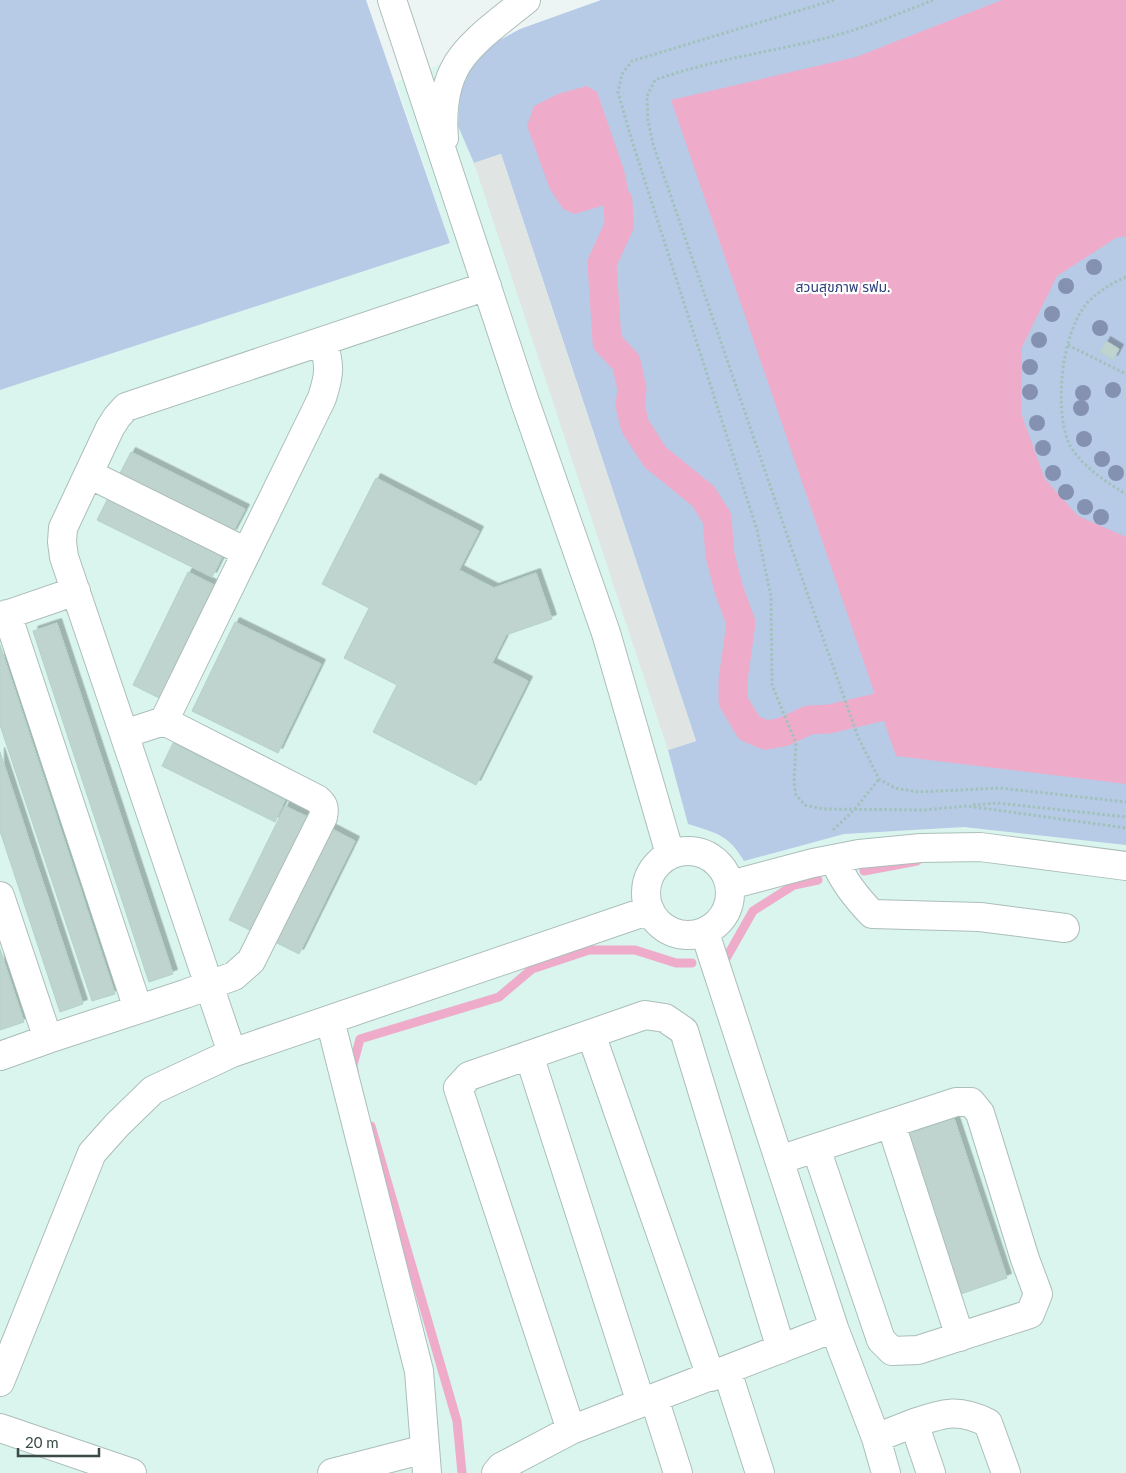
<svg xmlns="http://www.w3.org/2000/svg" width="1126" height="1473" font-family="Lato,'Noto Sans Thai',sans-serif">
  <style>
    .commercial { fill: #d9f5ee }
    .green { fill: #b7cbe7 }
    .parking { fill: #e0e5e3 }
    .water { fill: #eeacca }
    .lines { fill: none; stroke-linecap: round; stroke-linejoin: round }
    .stream { stroke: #eeacca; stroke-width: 9 }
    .canal { stroke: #eeacca; stroke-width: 29 }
    .building { fill: #bfd4cf; stroke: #b5d1ca; filter: url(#shadow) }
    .minor-casing { stroke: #acbeba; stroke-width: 30 }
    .path { stroke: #a1c2bb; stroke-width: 3; stroke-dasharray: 2.5 2.5; stroke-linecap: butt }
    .minor { stroke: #fff; stroke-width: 28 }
    .tree { fill: #8491b1 }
    .labels { text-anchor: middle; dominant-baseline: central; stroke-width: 4.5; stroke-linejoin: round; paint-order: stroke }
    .park-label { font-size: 14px; fill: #2e407b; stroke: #fff }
  </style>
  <defs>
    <filter id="shadow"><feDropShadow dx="4.5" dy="-4.5" stdDeviation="0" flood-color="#0004"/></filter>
  </defs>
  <rect width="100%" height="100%" fill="#ecf5f4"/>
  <!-- commercial -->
  <path class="commercial" d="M604,0H1126V1473H0V390L450,243L396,82Z"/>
  <!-- green -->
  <path class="green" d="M0,0H366L450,243L0,390Z
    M601,0H1126V845L964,827L844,834L744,861C728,834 716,833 688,824L668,750L696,741L501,154L474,163L458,126L461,80L483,49L520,29Z"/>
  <!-- parking -->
  <path class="parking" d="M501,154L696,741L668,750L474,163Z"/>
  <!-- water -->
  <path class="water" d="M1002,0H1126V236L1116,238L1057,276L1022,347L1021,413L1045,479L1078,516L1126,537V784L896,756L671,100L856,57Z
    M587,86L597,92L624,170L628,189L618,201L575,214L563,209L550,189L527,126L534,106L558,94Z"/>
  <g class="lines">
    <!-- stream -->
    <path class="stream" d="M864,871L917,861
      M724,962L753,911L794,885L818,880
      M354,1071L353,1065L360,1039L499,997L532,969L589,950H635L676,963H692
      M371,1126L457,1421L462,1473"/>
    <!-- canal -->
    <path class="canal" d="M618,201L619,226L602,263L607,342L626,362L632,389L630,405L635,426L655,457L703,496L717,518L720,555L729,590L741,623L733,680V701L749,728L766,735L783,732L809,720L829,719L880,707"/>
  </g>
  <!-- building -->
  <path class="building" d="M1106,341L1119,349L1113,360L1100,352Z
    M131,452L245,509L232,534L118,477Z
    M376,478L479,531L459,570L494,588L536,573L552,619L506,635L492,663L528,681L476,785L373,732L397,685L344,658L369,608L322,584Z
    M109,496L224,553L212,577L97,520Z
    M188,572L214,585L159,698L133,685Z
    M235,622L321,664L278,753L192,711Z
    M57,623L173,974L149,982L33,631Z
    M0,645L115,994L92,1001L0,725Z
    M173,743L285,800L275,822L162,766Z
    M0,752L83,1004L60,1012L0,831Z
    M285,806L312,819L256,933L229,920Z
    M330,828L355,841L299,954L275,942Z
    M0,949L24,1022L0,1030Z
    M954,1118L1007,1278L961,1294L908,1134Z"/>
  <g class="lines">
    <defs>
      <path id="minor" d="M392,0L524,399L606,633L670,854
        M444,138C442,116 444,89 454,70C466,44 504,18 526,0
        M89,474L246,552
        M7,614L138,1009
        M0,617L76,591
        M124,734L164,721L322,398C330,373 330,366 323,341
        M646 893a42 42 0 1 1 84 0a42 42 0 1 1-84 0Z
        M834,859C843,881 856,897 872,914L980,917L1065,928
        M730,885L813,863L859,854L921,848L980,847L1126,866
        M0,896L48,1039L185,994L234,976L251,961L323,817C325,808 324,805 317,799L164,721
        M705,933L834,1328L876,1438L886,1473
        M330,1020L419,1371L427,1473
        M591,1034L711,1377
        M232,1053L64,557L62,542L63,528L110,428L117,417L126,407L487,286
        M529,1055L641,1403
        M0,1056L48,1039
        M891,1124L960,1337
        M779,1160L956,1102H971L980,1113L1025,1259L1038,1294L1030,1314L918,1350L892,1351L881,1340L816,1148
        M727,1371L760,1473
        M0,1382L92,1153L117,1125L153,1090L232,1053L650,910
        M654,1398L678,1473
        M914,1423C945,1413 958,1408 988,1423L1006,1473
        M0,1428L132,1473
        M571,1430L458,1088L469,1076L645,1015L665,1018L684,1031L781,1349
        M876,1438L914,1423L931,1473
        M332,1473L425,1449
        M496,1473L501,1467L571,1430L834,1328"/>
    </defs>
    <!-- minor casing -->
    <use href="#minor" class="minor-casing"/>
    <!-- path -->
    <path class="path" d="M834,0L632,61L622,74L618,92L632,141L757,530L771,597L772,685L796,743L794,782L796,795L805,805L823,809L923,810L967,806L1126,828
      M933,0C896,15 857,31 818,40C763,53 708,61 655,80L647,96L648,120L653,144L797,564L858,737L879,779L895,788L918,792L1000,788L1126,802
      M1126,277C1112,283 1099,291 1088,302C1062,331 1054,405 1068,441C1076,462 1107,483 1126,494
      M1068,345L1126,374
      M973,805L997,803L1126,817
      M833,830L855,809L879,779"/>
    <!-- minor -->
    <use href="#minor" class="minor"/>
  </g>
  <!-- trees -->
  <g class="tree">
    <circle cx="1094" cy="267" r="8"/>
    <circle cx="1066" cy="286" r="8"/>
    <circle cx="1052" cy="314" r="8"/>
    <circle cx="1100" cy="328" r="8"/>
    <circle cx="1039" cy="340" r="8"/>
    <circle cx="1030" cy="367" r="8"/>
    <circle cx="1113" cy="390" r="8"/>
    <circle cx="1030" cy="392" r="8"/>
    <circle cx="1083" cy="393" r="8"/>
    <circle cx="1081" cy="408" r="8"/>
    <circle cx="1037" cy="423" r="8"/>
    <circle cx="1084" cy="439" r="8"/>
    <circle cx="1043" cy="448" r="8"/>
    <circle cx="1102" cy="459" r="8"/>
    <circle cx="1053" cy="473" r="8"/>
    <circle cx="1116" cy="473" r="8"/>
    <circle cx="1066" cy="492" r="8"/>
    <circle cx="1085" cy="507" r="8"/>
    <circle cx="1101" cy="517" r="8"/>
  </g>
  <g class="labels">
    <!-- park labels -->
    <g class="park-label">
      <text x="843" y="286">สวนสุขภาพ รฟม.</text>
    </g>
  </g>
  <!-- scale -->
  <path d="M18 1448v8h81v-8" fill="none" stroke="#3a4a46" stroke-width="2.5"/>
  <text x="25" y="1448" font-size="15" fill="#3a4a46" stroke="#ffffff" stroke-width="4" paint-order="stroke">20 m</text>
</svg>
